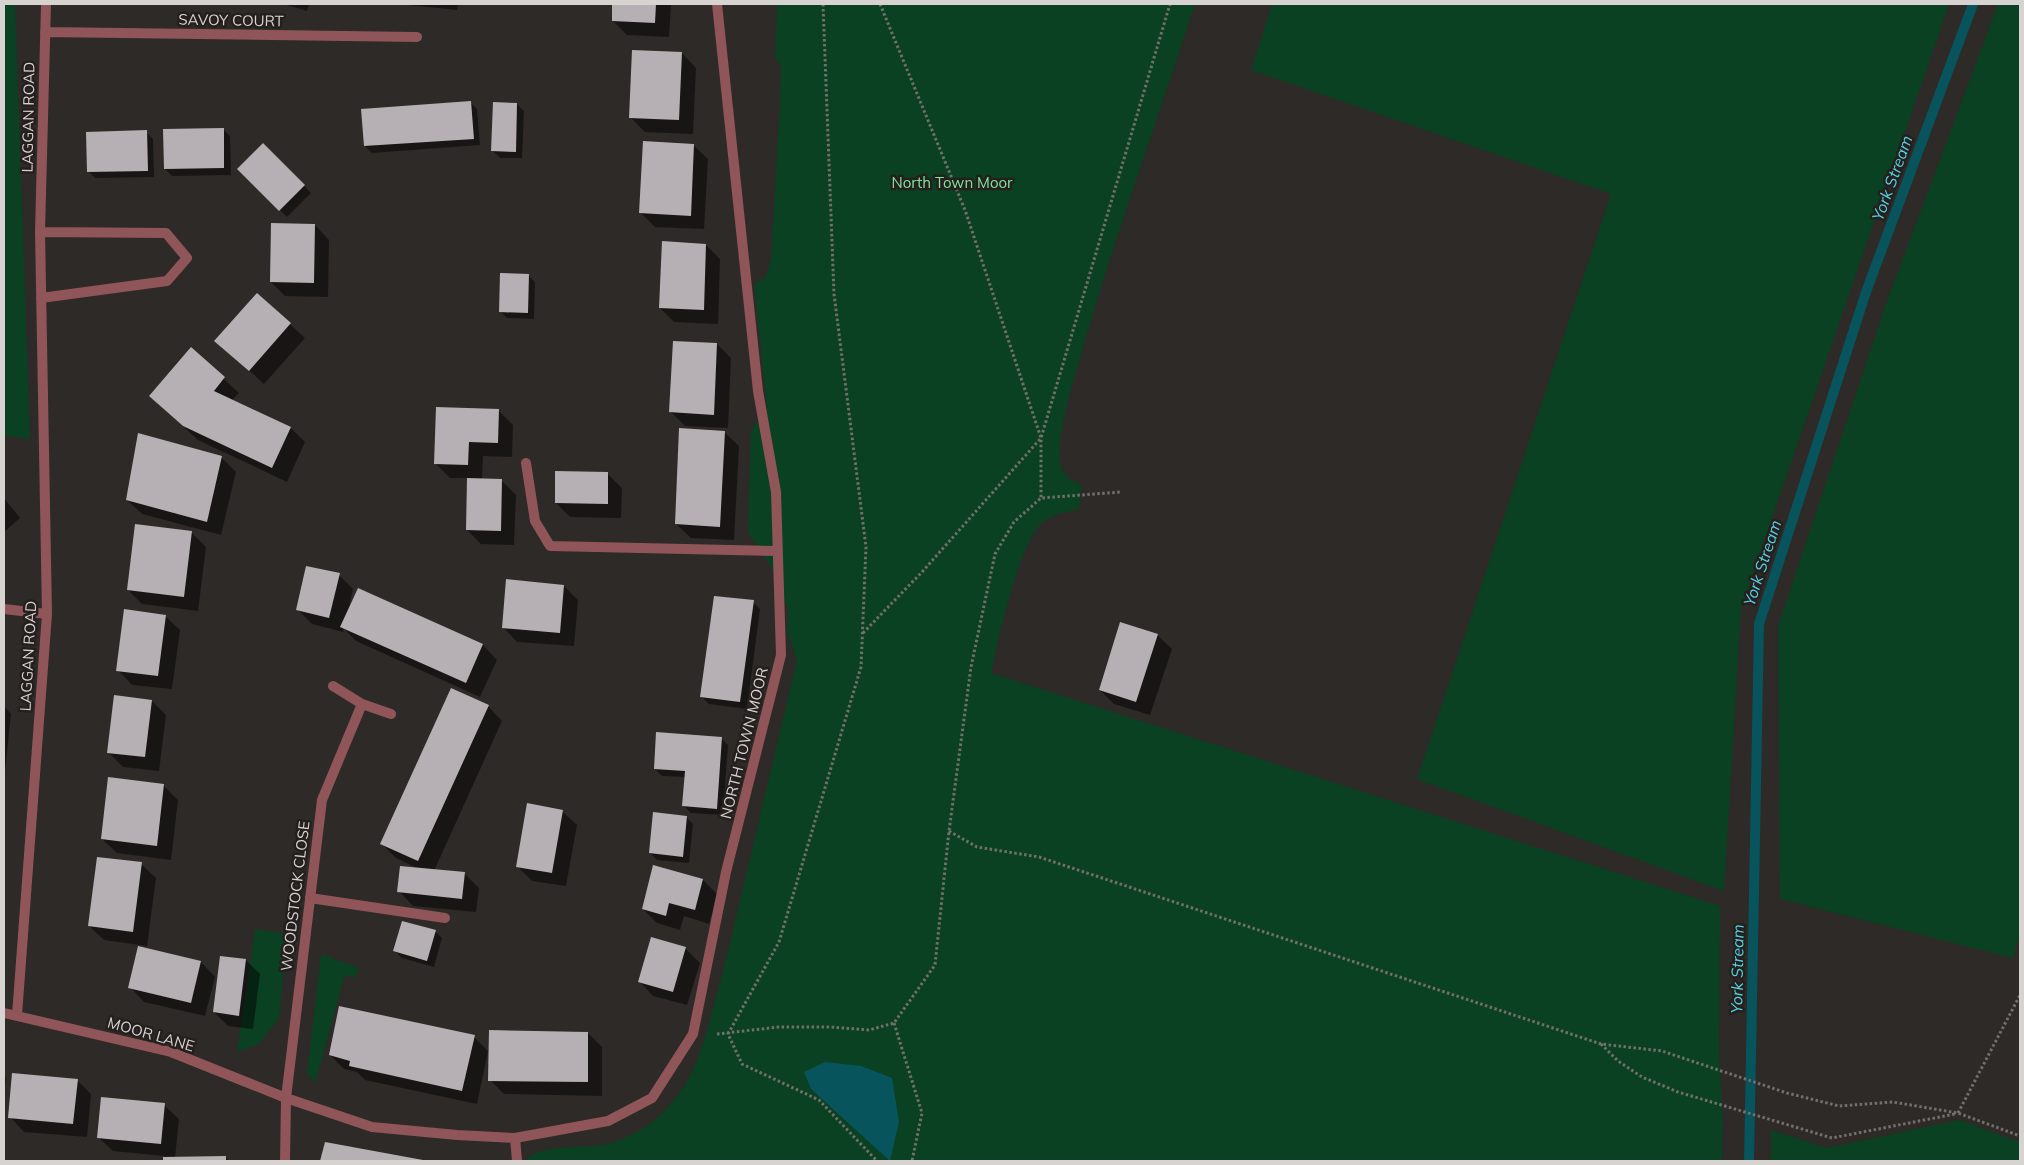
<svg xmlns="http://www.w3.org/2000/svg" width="2024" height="1165" font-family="Mulish,sans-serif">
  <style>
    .green { fill: #0a4122 }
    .water { fill: #07545c }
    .shadow { fill: #0007 }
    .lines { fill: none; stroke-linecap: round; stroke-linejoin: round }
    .stream { stroke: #07545c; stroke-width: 10 }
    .building { fill: #b6b0b4 }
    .path { stroke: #736f6c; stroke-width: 3; stroke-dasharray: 2.5 2.5; stroke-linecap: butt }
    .lane { stroke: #8f5558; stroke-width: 10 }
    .street { stroke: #8f5558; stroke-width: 10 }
    .labels { text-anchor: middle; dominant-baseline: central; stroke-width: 5; stroke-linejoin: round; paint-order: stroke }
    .street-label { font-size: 15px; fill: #d7d3d1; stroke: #25201d }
    .park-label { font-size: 15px; fill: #7de79f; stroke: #25201d }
    .water-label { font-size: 16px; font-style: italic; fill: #52d3e4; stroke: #25201d }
  </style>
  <rect width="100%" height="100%" fill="#2e2a27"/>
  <!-- green -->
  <path class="green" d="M4,4H15L30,439L4,435Z
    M777,4H1195C1157,122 1114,238 1080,358C1073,380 1056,440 1060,462C1062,474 1071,482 1082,485L1079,509C1067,512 1053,514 1043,522C1019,542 998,640 991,673L1720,906L1719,1056L1723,1123L1722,1161H526C535,1143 588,1149 608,1144C632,1137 652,1125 668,1107C699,1074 706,1032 718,990C727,956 735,922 743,888C761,812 779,736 797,660L787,632L788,610L772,568L748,532L751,430L767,409L754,285L765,277L771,260L780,101L781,67L775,57Z
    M1272,4H1949L1741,608L1724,891L1417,779L1611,194L1251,70Z
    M1998,4H2020V933L2013,958L1780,899L1778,626L1887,301Z
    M255,929L287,934L279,1018L259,1044L237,1052Z
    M321,954L359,968L355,978L345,975L315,1083L307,1073Z
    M1959,1120L2020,1142V1161H1771V1130L1827,1148Z"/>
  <!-- water -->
  <path class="water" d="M825,1062L861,1066L892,1078L899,1122L890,1161L811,1089L804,1072Z"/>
  <!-- shadow -->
  <path class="shadow" d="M134,4H183V5H135Z
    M283,4H309L307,11Z
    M398,4H458L457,10Z
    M614,4H671L669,37L627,35L613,21Z
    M682,53L696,68L693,134L645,132L630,117Z
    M470,102L477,109L480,145L372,153L365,146Z
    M517,104L524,111L522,158H500L493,151Z
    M223,129L230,136L231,175L172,176L165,169Z
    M146,132L153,139L154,177L95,178L88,171Z
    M263,144L311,193L287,217L238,169Z
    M693,145L708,159L704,229L655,227L641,213Z
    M315,225L329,240L328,297L285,296L271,282Z
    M706,245L720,259L718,324L674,322L660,308Z
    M528,275L535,282L534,319L507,318L500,311Z
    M257,294L305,338L264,384L216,341Z
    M717,344L731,358L728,428L685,426L671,412Z
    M191,349L239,393L232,400L291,428L305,442L287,482L198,440L150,396Z
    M498,410L513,425L512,457L483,456L482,480H501L516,495L514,545L481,544L467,530L468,478H450L435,463Z
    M724,432L739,446L734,540L691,538L676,524Z
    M221,457L236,472L221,535L142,514L127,500Z
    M608,474L622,488L621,518L570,517L556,503Z
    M4,498L20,518L4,532Z
    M191,532L206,547L198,611L142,604L128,590Z
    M339,575L353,589L349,606L358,590L483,645L497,660L480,697L356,641L344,629L343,632L312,624L297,609Z
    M564,586L578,600L574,646L517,642L503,627Z
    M753,602L760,609L747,709L709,704L702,697Z
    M165,616L180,630L172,689L132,685L118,670Z
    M1157,635L1172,649L1150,715L1114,704L1100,690Z
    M152,701L166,715L159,771L123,767L108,752Z
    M4,706L11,714L4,781Z
    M488,706L502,721L434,871L465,874L479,888L476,912L413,906L399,891L419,869L396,858L382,844Z
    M721,738L728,745L723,815L691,813L684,806L686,777L662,776L655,769Z
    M164,786L178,800L171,860L117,853L102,839Z
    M562,811L577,825L566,886L532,881L517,866Z
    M686,817L693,824L689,863L657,860L650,853Z
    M141,864L156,878L147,946L104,940L89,926Z
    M654,867L703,880L717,894L709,924L684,916L680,930L657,923L643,909Z
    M435,931L442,938L434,967L402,958L395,951Z
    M685,948L700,963L687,1005L653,996L639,981Z
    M246,960L260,974L253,1029L228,1026L214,1012Z
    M201,962L215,977L205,1016L144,1002L130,987Z
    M588,1033L602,1047V1096L504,1094L490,1080Z
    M474,1037L488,1051L477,1104L365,1080L357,1072L344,1069L330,1055Z
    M4,1075L6,1078L4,1100Z
    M77,1080L91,1094L87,1137L24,1132L10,1117Z
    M164,1105L179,1119L175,1158L225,1157L229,1161H164V1156L113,1151L98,1137Z
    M326,1143L421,1161H322Z"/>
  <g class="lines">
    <!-- stream -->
    <path class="stream" d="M1749,1161L1759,624L1866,292L1973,4"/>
  </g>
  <!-- building -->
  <path class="building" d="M612,4H656L655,23L612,21Z
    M632,50L682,52L679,120L629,118Z
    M471,101L474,139L364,146L361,109Z
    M493,102L517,103L516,152L491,151Z
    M224,128V168L164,169L163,129Z
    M147,130L148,171L87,172L86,132Z
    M643,141L694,144L691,216L639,213Z
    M263,143L305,185L279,211L237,169Z
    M271,223L315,224L314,283L270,282Z
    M662,241L706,244L704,310L659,308Z
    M500,273L529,274L528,313L499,312Z
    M257,293L291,323L249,371L214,341Z
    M673,341L717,343L714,415L669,412Z
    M191,347L225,377L214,391L291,427L272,468L183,426L149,396Z
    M436,407L499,409L498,443L469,442L468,465L434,464Z
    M679,428L725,431L720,527L675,524Z
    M138,433L222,456L207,522L126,500Z
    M555,471L608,472V504L555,503Z
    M467,478L502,479L501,531L466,530Z
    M135,524L192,531L184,597L127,590Z
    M306,566L340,573L329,618L296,610Z
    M506,579L564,585L560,633L502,628Z
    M358,588L483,644L466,683L340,627Z
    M714,596L754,600L740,702L700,697Z
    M124,609L166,615L158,676L116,671Z
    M1120,622L1158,634L1136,702L1099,690Z
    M451,688L489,705L418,861L380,844Z
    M114,695L152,700L145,757L107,753Z
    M656,732L722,737L717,809L682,806L685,771L654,769Z
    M108,777L164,784L157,846L101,839Z
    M527,803L563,810L552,873L516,867Z
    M653,812L687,816L683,857L649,853Z
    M97,857L142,862L133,932L88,926Z
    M653,865L703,879L695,910L669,903L666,916L642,909Z
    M400,866L465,872L462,899L397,892Z
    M402,921L436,930L427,961L393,951Z
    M651,937L686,947L673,992L638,982Z
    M138,946L201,961L191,1003L128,988Z
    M220,956L246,959L239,1016L213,1012Z
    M339,1006L475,1035L462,1091L349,1066L350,1061L329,1055Z
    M489,1030L588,1032V1082L488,1081Z
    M12,1073L78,1079L73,1124L8,1118Z
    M101,1097L165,1103L161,1144L97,1138Z
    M325,1142L423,1160V1161H320Z
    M226,1156V1161H163V1157Z"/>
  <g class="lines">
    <!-- path -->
    <path class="path" d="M823,4L834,294L866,547L861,667L779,942L728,1034L742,1064L819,1100L877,1161
      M880,4L965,210L1041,438V498
      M863,633L922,572L1041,438L1170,4
      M949,831L977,847L1039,857L1601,1044L1662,1051L1787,1093L1839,1106L1893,1102L1958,1113L2020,1136
      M894,1023L922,1113L912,1161
      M717,1034L779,1027H830L869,1030L894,1023L935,965L949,831L971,667L995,554L1014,522L1041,498L1121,492
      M1601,1044L1618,1061L1642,1077L1678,1092L1832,1138L1955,1114
      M1958,1113L2020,995"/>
    <!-- lane -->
    <path class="lane" d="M310,898L445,918"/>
    <!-- street -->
    <path class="street" d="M45,32L417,37
      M40,232L166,233L187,258L167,281L41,298
      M526,463L535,521L550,546L777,551
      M4,609L47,614
      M333,686L362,704L391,714
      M4,1013L171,1052L286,1098L372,1127L457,1135L515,1138L608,1121L652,1098L693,1034L726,872L781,655L776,492L758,391L717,4
      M17,1015L47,614L40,232L46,4
      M515,1138L517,1161
      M285,1161L286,1098L322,800L362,704"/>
  </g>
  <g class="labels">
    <!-- street labels -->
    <g class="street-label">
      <text transform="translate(231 20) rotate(1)">SAVOY COURT</text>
      <text transform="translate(28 117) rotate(-89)">LAGGAN ROAD</text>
      <text transform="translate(28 656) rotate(-87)">LAGGAN ROAD</text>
      <text transform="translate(744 743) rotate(-76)">NORTH TOWN MOOR</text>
      <text transform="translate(295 896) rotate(-83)">WOODSTOCK CLOSE</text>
      <text transform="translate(151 1034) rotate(16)">MOOR LANE</text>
    </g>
    <!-- park labels -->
    <g class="park-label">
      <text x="952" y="182">North Town Moor</text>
    </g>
    <!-- water labels -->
    <g class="water-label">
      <text transform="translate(1892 178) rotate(-70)">York Stream</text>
      <text transform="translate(1762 563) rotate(-72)">York Stream</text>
      <text transform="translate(1737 969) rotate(-89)">York Stream</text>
    </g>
  </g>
  <!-- border -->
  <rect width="2024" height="1165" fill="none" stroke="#d7d3d1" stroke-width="10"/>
</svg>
